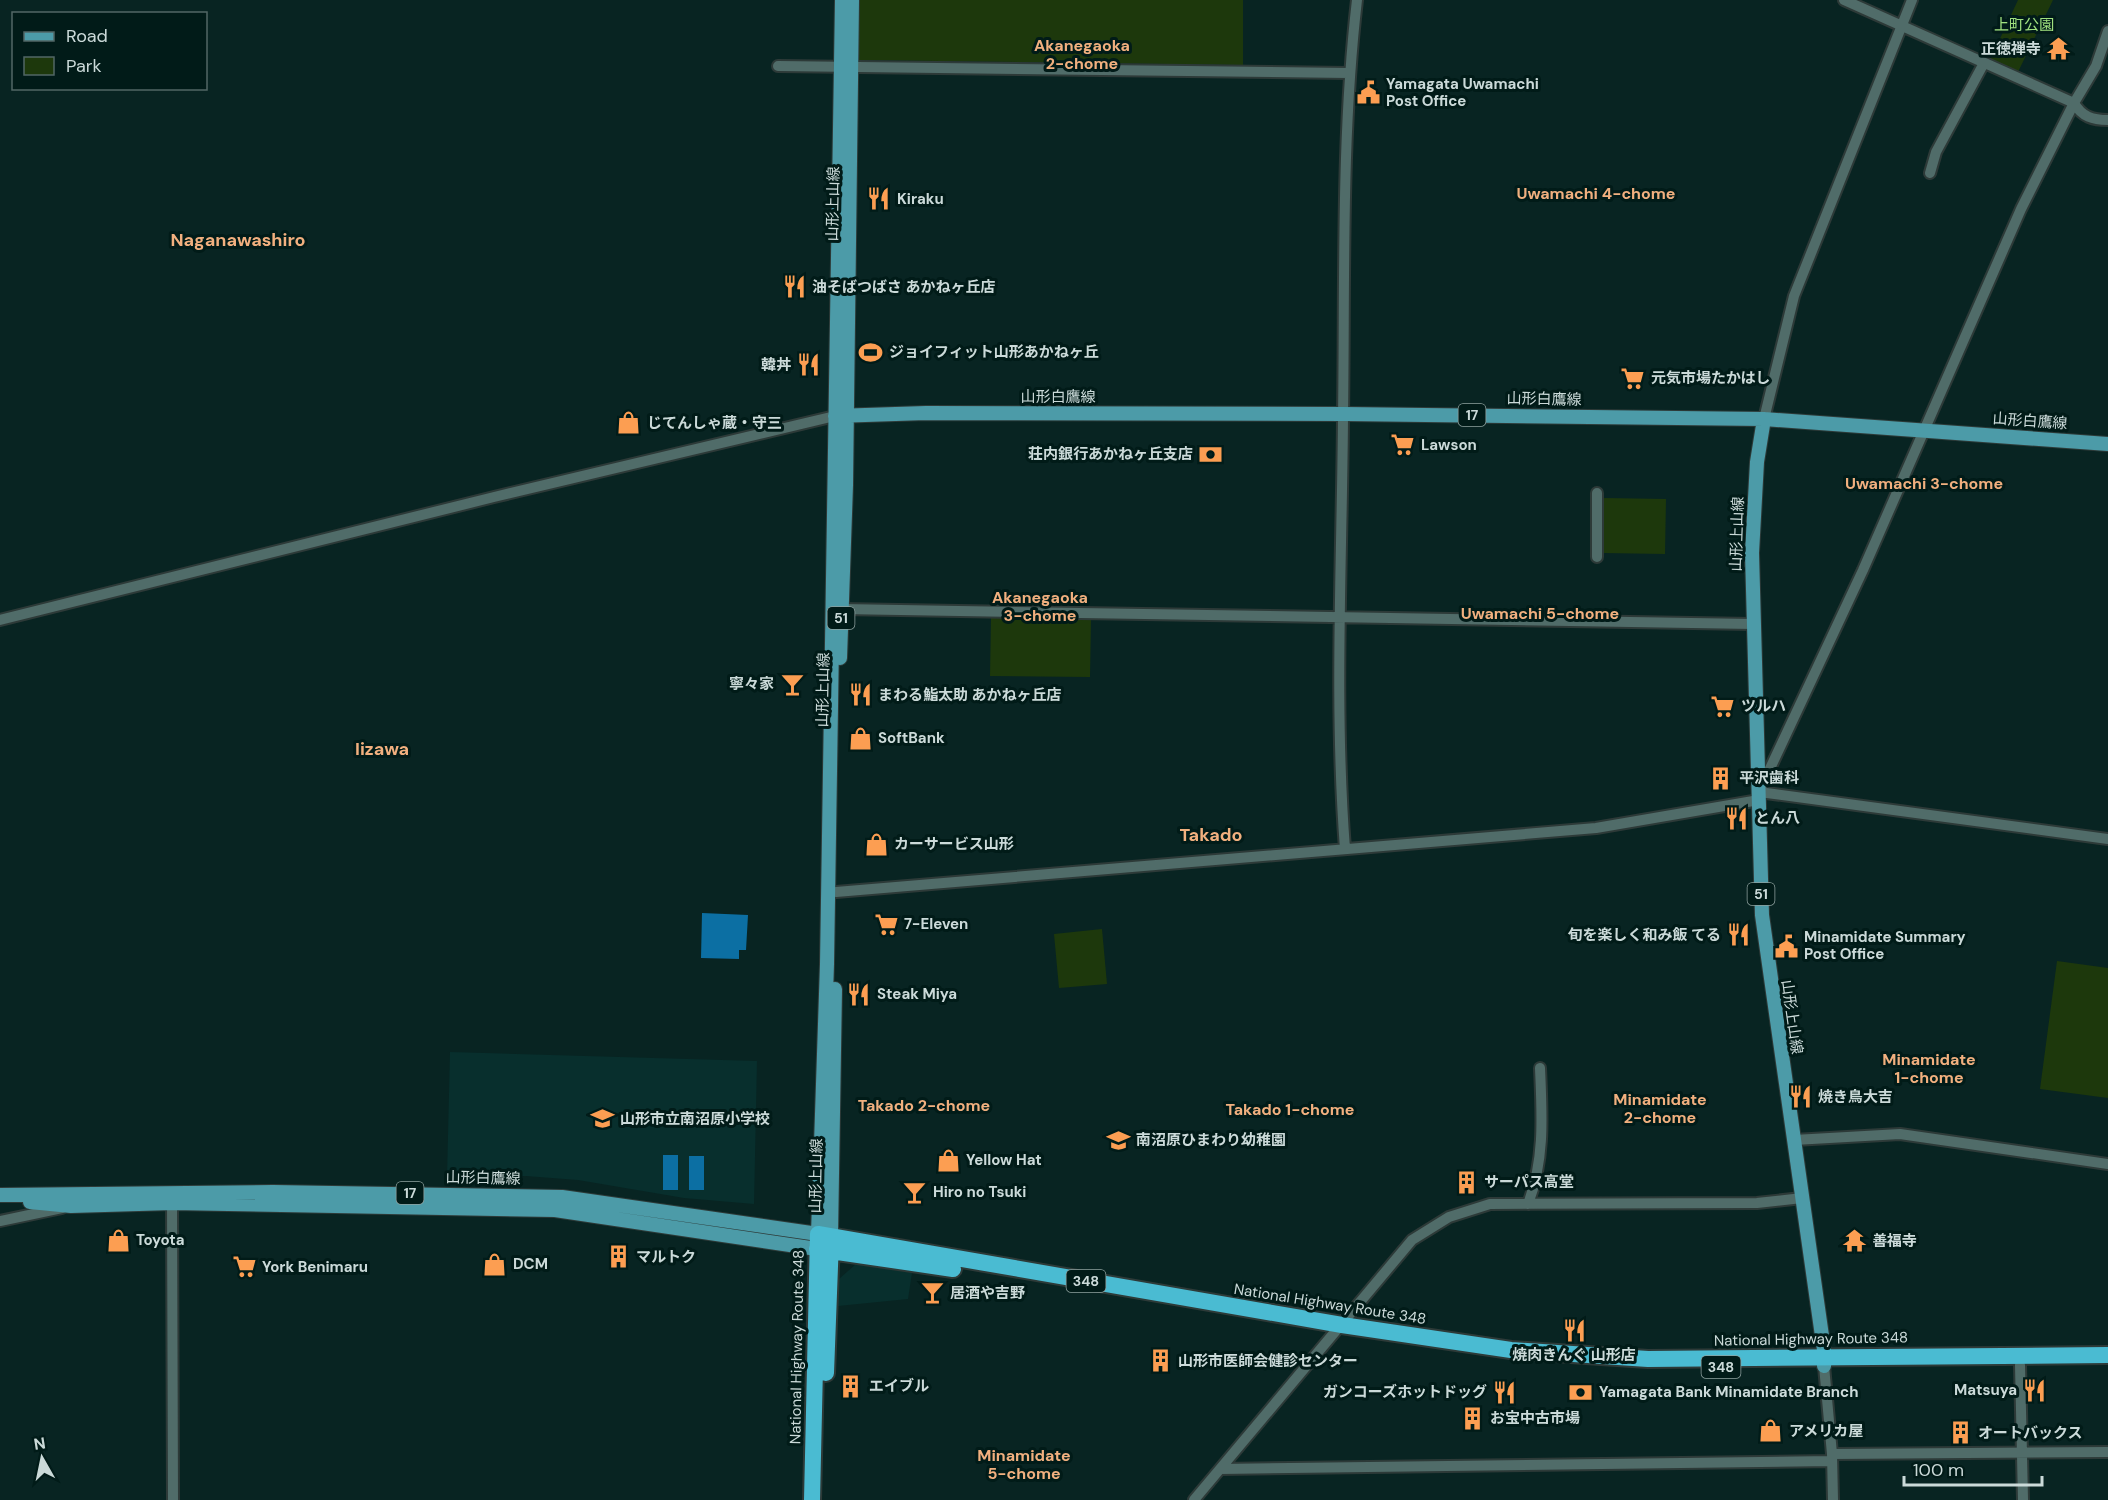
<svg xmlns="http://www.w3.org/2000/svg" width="2108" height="1500" font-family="'DM Sans','Noto Sans JP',sans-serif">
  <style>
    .built { fill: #082f2d }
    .green { fill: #1d380c }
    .water { fill: #0c6fa3 }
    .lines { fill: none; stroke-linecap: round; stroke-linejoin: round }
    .minor-casing { stroke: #2d3a38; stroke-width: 14 }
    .major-casing { stroke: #2d3a38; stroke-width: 16 }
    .highway-casing { stroke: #2d3a38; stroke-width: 20 }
    .minor { stroke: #506c69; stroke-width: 10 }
    .major { stroke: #4c9ba8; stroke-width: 14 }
    .highway { stroke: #4abbd2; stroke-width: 16 }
    .labels { text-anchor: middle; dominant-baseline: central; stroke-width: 6; stroke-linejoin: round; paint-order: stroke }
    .shield { fill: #011b18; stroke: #8ea19f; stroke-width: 1.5 }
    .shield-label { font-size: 14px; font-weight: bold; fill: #cbdad9 }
    .park-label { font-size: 15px; fill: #a0e17f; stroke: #011b18 }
    .poi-label { font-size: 15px; font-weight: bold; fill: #cbdad9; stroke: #011b18; text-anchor: start }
    .street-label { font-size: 15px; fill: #cbdad9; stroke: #011b18 }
    .neighbourhood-label { font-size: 16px; font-weight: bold; fill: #f1b07f; stroke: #011b18 }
    .quarter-label { font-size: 18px; font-weight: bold; fill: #f1b07f; stroke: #011b18 }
  </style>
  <rect width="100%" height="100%" fill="#082422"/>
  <!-- built -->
  <path class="built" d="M450,1052L757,1061L754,1204L684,1198L578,1180L526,1176L447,1177Z
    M856,1264L912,1273L908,1299L838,1306L839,1279Z"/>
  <!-- green -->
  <path class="green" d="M858,0H1243V65L858,60Z
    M2018,0H2053L2018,72L1990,60Z
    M1604,498L1666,499L1665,554L1603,553L1599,550V502Z
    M991,618L1091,619L1090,677L990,676Z
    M1102,929L1107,984L1059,988L1054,934Z
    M2057,961L2108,968V1098L2040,1089Z"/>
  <!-- water -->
  <path class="water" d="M702,913L748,915L746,950H739V959L701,958Z
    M663,1155H678V1190H663Z
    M689,1156H704V1190H689Z"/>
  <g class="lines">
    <defs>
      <path id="minor" d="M1844,0L2074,103C2082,117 2093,120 2108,120
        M2108,31L2096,66L2074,103L2021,209L1863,570L1759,792L2108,839
        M778,66L1349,73
        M1930,173L1936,152L1984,63
        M1764,419L1794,296L1912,0
        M1597,493V557
        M841,609L1753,624
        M0,620L494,497L835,416
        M1345,849C1334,705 1342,561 1343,417C1345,278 1341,138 1357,0
        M836,892L1596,828L1759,800
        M1794,1140L1900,1134L2108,1164
        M172,1197L173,1500
        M1528,1204C1545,1159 1542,1115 1540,1068
        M0,1221L62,1208
        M2020,1365L2023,1500
        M1824,1366L1832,1454L1833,1500
        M1832,1454L2108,1452
        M1220,1469L1832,1461
        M1194,1500L1412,1240L1449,1217L1490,1204L1757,1203L1802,1198"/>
      <path id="major" d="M835,416L926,413L1344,414L1764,419L2108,444
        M1764,419L1757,462L1752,553L1762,915L1825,1357L1824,1366
        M840,658L846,485L852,0
        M0,1195L273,1192L562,1197L818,1234L827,964L842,0
        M30,1202L71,1206L172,1203L555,1210L817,1249
        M831,1236L835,989"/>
      <path id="highway" d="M817,1249L953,1269
        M826,1373L831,1240
        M812,1500L818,1234L1342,1325L1511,1350L1648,1359L2108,1355"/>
    </defs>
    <!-- minor casing -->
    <use href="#minor" class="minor-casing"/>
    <!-- major casing -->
    <use href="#major" class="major-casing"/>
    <!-- highway casing -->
    <use href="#highway" class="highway-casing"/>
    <!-- minor -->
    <use href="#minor" class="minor"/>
    <!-- major -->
    <use href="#major" class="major"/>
    <!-- highway -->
    <use href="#highway" class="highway"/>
  </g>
  <!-- icons -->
  <defs>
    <symbol id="temple-bare" viewBox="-9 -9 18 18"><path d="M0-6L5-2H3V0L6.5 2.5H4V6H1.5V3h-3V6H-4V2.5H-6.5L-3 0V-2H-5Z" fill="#fc9e52" stroke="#011b18" stroke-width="2.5" paint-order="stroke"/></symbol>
    <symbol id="civic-bare" viewBox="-9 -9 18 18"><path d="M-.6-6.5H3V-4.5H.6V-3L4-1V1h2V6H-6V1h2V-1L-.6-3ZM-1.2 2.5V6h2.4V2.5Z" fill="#fc9e52" stroke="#011b18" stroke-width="2.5" paint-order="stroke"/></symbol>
    <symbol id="restaurant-bare" viewBox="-9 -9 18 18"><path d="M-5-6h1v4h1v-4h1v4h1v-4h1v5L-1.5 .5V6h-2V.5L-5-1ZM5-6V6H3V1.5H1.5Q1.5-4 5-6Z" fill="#fc9e52" stroke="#011b18" stroke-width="2.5" paint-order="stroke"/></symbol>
    <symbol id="stadium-bare" viewBox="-9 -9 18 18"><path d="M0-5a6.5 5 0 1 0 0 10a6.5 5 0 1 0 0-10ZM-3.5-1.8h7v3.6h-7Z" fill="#fc9e52" stroke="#011b18" stroke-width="2.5" paint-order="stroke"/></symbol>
    <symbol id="supermarket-bare" viewBox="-9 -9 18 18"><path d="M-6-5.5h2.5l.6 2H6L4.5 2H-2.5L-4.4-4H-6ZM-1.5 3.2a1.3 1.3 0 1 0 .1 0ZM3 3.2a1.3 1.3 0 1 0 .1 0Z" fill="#fc9e52" stroke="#011b18" stroke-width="2.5" paint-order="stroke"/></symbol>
    <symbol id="shop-bare" viewBox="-9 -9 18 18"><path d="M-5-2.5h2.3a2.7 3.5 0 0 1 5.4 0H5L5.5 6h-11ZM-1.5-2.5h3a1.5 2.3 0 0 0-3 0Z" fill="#fc9e52" stroke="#011b18" stroke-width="2.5" paint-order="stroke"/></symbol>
    <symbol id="bank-bare" viewBox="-9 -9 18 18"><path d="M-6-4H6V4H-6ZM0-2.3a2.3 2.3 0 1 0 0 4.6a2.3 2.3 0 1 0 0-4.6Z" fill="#fc9e52" stroke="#011b18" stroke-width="2.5" paint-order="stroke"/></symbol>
    <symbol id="bar-bare" viewBox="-9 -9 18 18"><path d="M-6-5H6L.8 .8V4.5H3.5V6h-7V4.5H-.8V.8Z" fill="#fc9e52" stroke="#011b18" stroke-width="2.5" paint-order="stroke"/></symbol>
    <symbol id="building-bare" viewBox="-9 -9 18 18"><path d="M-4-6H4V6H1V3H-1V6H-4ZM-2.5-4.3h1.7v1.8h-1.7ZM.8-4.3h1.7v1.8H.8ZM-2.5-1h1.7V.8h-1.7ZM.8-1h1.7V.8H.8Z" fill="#fc9e52" stroke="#011b18" stroke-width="2.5" paint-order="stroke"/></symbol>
    <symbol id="school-bare" viewBox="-9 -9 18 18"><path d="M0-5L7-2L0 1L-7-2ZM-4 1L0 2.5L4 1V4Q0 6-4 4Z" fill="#fc9e52" stroke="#011b18" stroke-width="2.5" paint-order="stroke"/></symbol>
  </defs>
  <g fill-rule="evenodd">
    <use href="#temple-bare" x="2042" y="32" width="33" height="33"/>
    <use href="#civic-bare" x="1352" y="76" width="33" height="33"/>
    <use href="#restaurant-bare" x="862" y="182" width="33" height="33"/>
    <use href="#restaurant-bare" x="778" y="270" width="33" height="33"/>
    <use href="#stadium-bare" x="854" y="336" width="33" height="33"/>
    <use href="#restaurant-bare" x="792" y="348" width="33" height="33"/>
    <use href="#supermarket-bare" x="1616" y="362" width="33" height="33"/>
    <use href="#shop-bare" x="612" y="406" width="33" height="33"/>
    <use href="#supermarket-bare" x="1386" y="428" width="33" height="33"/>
    <use href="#bank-bare" x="1194" y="438" width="33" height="33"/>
    <use href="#bar-bare" x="776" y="668" width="33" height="33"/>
    <use href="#restaurant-bare" x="844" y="678" width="33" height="33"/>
    <use href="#supermarket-bare" x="1706" y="690" width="33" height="33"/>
    <use href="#shop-bare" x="844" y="722" width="33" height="33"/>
    <use href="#building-bare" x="1704" y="762" width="33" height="33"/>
    <use href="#restaurant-bare" x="1720" y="802" width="33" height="33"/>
    <use href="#shop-bare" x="860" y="828" width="33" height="33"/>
    <use href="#supermarket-bare" x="870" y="908" width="33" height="33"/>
    <use href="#restaurant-bare" x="1722" y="918" width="33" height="33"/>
    <use href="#civic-bare" x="1770" y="930" width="33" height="33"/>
    <use href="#restaurant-bare" x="842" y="978" width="33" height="33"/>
    <use href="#restaurant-bare" x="1784" y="1080" width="33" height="33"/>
    <use href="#school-bare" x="586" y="1102" width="33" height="33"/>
    <use href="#school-bare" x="1102" y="1124" width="33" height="33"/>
    <use href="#shop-bare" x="932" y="1144" width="33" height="33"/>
    <use href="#building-bare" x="1450" y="1166" width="33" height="33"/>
    <use href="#bar-bare" x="898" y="1176" width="33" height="33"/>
    <use href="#shop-bare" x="102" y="1224" width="33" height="33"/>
    <use href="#temple-bare" x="1838" y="1224" width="33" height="33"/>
    <use href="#building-bare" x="602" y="1240" width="33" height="33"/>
    <use href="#shop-bare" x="478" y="1248" width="33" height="33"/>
    <use href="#supermarket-bare" x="228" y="1250" width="33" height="33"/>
    <use href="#bar-bare" x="916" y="1276" width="33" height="33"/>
    <use href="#restaurant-bare" x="1558" y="1314" width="33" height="33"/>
    <use href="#building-bare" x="1144" y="1344" width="33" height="33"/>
    <use href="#building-bare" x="834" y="1370" width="33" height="33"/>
    <use href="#restaurant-bare" x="2018" y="1374" width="33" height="33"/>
    <use href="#restaurant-bare" x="1488" y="1376" width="33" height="33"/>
    <use href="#bank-bare" x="1564" y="1376" width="33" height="33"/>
    <use href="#building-bare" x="1456" y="1402" width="33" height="33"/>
    <use href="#shop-bare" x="1754" y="1414" width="33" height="33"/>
    <use href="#building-bare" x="1944" y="1416" width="33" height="33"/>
  </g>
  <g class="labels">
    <!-- shield labels -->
    <g class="shield">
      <rect x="1458.5" y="404" width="27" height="22" rx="4.5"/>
      <rect x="827.5" y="607" width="27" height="22" rx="4.5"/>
      <rect x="1747.5" y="883" width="27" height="22" rx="4.5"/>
      <rect x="396.5" y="1182" width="27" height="22" rx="4.5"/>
      <rect x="1066.5" y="1270" width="39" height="22" rx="4.5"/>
      <rect x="1701.5" y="1356" width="39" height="22" rx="4.5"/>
    </g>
    <g class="shield-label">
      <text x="1472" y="415">17</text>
      <text x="841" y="618">51</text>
      <text x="1761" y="894">51</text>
      <text x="410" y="1193">17</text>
      <text x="1086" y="1281">348</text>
      <text x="1721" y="1367">348</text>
    </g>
    <!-- park labels -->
    <g class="park-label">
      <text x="2024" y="25">上町公園</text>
    </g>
    <!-- poi labels -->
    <g class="poi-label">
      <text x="2041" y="49" text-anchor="end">正徳禅寺</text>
      <text x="1386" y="84">Yamagata Uwamachi<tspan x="1386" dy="17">Post Office</tspan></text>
      <text x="897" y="199">Kiraku</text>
      <text x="812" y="287">油そばつばさ あかねヶ丘店</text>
      <text x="889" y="352">ジョイフィット山形あかねヶ丘</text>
      <text x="791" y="365" text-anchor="end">韓丼</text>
      <text x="1651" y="378">元気市場たかはし</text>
      <text x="647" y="423">じてんしゃ蔵・守三</text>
      <text x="1421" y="445">Lawson</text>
      <text x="1193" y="454" text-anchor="end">荘内銀行あかねヶ丘支店</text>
      <text x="774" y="684" text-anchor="end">寧々家</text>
      <text x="878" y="695">まわる鮨太助 あかねヶ丘店</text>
      <text x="1741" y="706">ツルハ</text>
      <text x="878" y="738">SoftBank</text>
      <text x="1739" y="778">平沢歯科</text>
      <text x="1755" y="818">とん八</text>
      <text x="894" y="844">カーサービス山形</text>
      <text x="904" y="924">7-Eleven</text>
      <text x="1721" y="935" text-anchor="end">旬を楽しく和み飯 てる</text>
      <text x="1804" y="937">Minamidate Summary<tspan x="1804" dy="17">Post Office</tspan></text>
      <text x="877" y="994">Steak Miya</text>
      <text x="1818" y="1097">焼き鳥大吉</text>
      <text x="620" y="1119">山形市立南沼原小学校</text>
      <text x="1136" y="1140">南沼原ひまわり幼稚園</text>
      <text x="966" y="1160">Yellow Hat</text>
      <text x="1484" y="1182">サーパス高堂</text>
      <text x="933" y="1192">Hiro no Tsuki</text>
      <text x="136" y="1240">Toyota</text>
      <text x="1872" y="1241">善福寺</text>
      <text x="636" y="1257">マルトク</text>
      <text x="513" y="1264">DCM</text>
      <text x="262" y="1267">York Benimaru</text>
      <text x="950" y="1293">居酒や吉野</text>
      <text x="1574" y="1355" text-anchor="middle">焼肉きんぐ 山形店</text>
      <text x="1178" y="1361">山形市医師会健診センター</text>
      <text x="869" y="1386">エイブル</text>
      <text x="2017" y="1390" text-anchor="end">Matsuya</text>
      <text x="1487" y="1392" text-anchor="end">ガンコーズホットドッグ</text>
      <text x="1599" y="1392">Yamagata Bank Minamidate Branch</text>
      <text x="1490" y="1418">お宝中古市場</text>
      <text x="1789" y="1431">アメリカ屋</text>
      <text x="1978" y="1433">オートバックス</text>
    </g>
    <!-- street labels -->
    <g class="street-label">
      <text transform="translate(833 204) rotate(-89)">山形上山線</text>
      <text x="1058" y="397">山形白鷹線</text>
      <text transform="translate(1544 399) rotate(1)">山形白鷹線</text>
      <text transform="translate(2030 421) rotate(4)">山形白鷹線</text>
      <text transform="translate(1737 534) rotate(-88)">山形上山線</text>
      <text transform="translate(823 690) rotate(-89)">山形上山線</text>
      <text transform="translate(1792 1017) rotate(82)">山形上山線</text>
      <text transform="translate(816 1176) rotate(-89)">山形上山線</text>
      <text transform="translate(483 1178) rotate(1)">山形白鷹線</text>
      <text transform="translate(1330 1304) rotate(9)">National Highway Route 348</text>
      <text transform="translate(1811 1339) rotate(-1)">National Highway Route 348</text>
      <text transform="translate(797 1347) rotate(-89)">National Highway Route 348</text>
    </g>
    <!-- neighbourhood labels -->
    <g class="neighbourhood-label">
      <text x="1082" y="45">Akanegaoka<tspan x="1082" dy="18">2-chome</tspan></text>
      <text x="1596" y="193">Uwamachi 4-chome</text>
      <text x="1924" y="483">Uwamachi 3-chome</text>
      <text x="1040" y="597">Akanegaoka<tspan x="1040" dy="18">3-chome</tspan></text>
      <text x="1540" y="613">Uwamachi 5-chome</text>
      <text x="1929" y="1059">Minamidate<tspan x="1929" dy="18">1-chome</tspan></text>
      <text x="1660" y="1099">Minamidate<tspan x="1660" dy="18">2-chome</tspan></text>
      <text x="924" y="1105">Takado 2-chome</text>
      <text x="1290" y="1109">Takado 1-chome</text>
      <text x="1024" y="1455">Minamidate<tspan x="1024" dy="18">5-chome</tspan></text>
    </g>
    <!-- quarter labels -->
    <g class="quarter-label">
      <text x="238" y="240">Naganawashiro</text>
      <text x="382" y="749">Iizawa</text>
      <text x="1211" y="835">Takado</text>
    </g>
  </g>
  <!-- legend -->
  <rect x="12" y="12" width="195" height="78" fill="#011b18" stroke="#526765" stroke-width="1.5"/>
  <rect x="24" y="32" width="30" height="9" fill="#4c9ba8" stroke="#526765" stroke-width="1.5"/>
  <text x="66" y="42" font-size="18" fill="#cbdad9">Road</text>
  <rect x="24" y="57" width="30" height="18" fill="#1d380c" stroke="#526765" stroke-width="1.5"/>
  <text x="66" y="72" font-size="18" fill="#cbdad9">Park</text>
  <!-- north arrow -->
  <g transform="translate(42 1458) rotate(351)" stroke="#011b18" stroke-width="4.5" paint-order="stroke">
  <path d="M0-4.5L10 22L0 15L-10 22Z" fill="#cbdad9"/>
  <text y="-9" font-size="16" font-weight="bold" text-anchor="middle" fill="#cbdad9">N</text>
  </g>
  <!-- scale -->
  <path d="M1904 1476v9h138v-9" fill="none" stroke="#cbdad9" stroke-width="3"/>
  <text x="1913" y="1476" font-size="18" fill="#cbdad9" stroke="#011b18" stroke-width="4.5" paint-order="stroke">100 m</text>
</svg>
